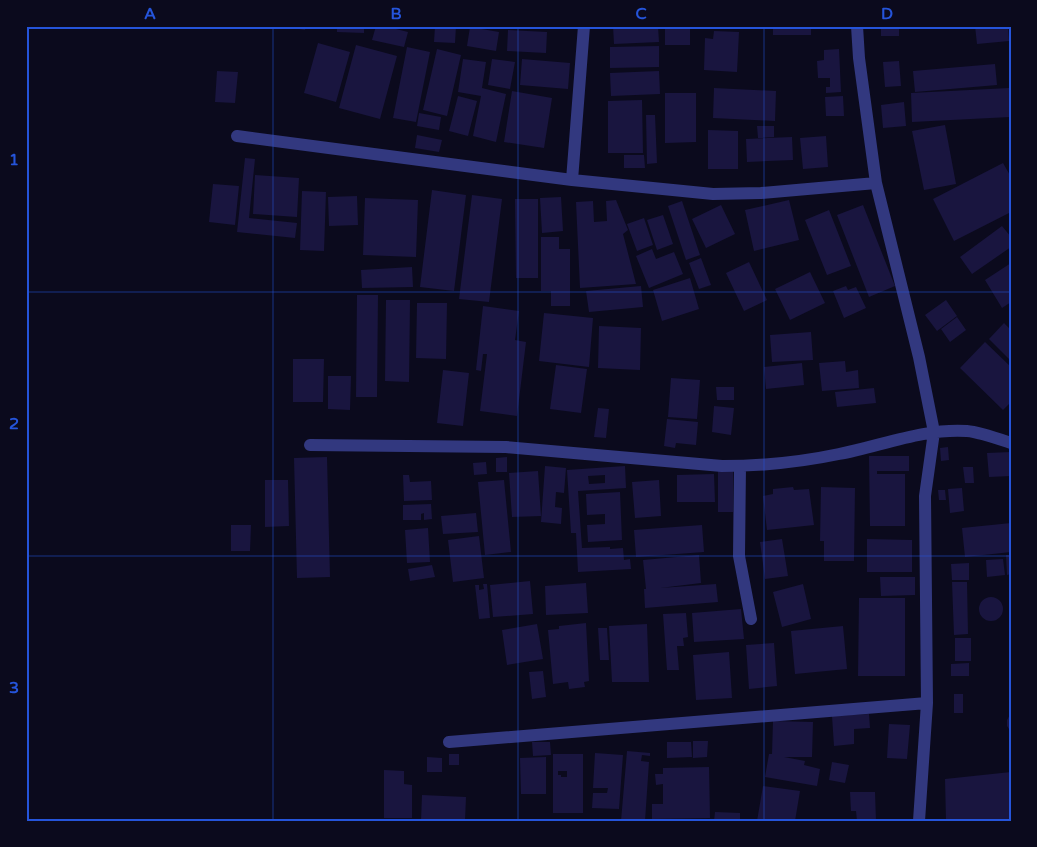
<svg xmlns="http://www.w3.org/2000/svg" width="1037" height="847" font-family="'Varela Round',sans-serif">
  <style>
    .building { fill: #19153f; fill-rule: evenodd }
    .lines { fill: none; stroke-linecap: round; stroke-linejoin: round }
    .street { stroke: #32387f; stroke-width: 12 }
    .grid { fill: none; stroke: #2554da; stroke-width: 1; stroke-opacity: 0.55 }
    .neatline { fill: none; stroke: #2554da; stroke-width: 2 }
    .grid-label { font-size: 16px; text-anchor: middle; font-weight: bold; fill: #2554da }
  </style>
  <rect width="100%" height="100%" fill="#0b0a1d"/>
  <!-- building -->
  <path class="building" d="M281,26H306L305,30Z
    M337,26H364V33L337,32Z
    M376,26H384L408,32L404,47L372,40Z
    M435,26H456L455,43L434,42Z
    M613,26H658L659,42L614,44Z
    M665,26H690V45H665Z
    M773,26H811V35H773Z
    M881,26H899V36H881Z
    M975,26H1008L1009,41L977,44Z
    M470,27L499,32L496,51L467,46Z
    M508,30L547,32L546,53L507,51Z
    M714,31L739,32L737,72L704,70L705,38L713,39Z
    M318,43L350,52L336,102L304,93Z
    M356,45L397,56L380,119L339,108Z
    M659,46V67L610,68V47Z
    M407,47L430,52L416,122L393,118Z
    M437,49L461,55L447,116L423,110Z
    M839,49L841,92L826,93V87H830V78H818L817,61L824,60V50Z
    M463,59L486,62L482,88L506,94L496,142L473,136L481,96L458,92Z
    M492,59L515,62L510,89L488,85Z
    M522,59L570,63L568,89L520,85Z
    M899,61L901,86L885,87L883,62Z
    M995,64L997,85L915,92L913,71Z
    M217,71L238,72L235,103L215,102Z
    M659,71L660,94L611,96L610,73Z
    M714,88L776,91L775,121L713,118Z
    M1009,88L1010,117L912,122L911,93Z
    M512,91L552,98L544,148L504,142Z
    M665,93H696V142L665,143Z
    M458,96L477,101L468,136L449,131Z
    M843,96L844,116H826L825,97Z
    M642,100L643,153H608V101Z
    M904,102L906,126L883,128L881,105Z
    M419,113L441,117L439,130L417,126Z
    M646,115H655L657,163L647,164Z
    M945,125L956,184L924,190L912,131Z
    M757,126H774V137L758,138Z
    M708,130L738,131V169H708Z
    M417,135L442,140L439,152L415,148Z
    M826,136L828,167L803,169L800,138Z
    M792,137L793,160L747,162L746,139Z
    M624,155H644L645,168H624Z
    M245,158L255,159L249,218L297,223L295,238L237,232Z
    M1003,163L1011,177V212L954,241L933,199Z
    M255,175L299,178L297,217L253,214Z
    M213,184L239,186L235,225L209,222Z
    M432,190L466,195L454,291L420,287Z
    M302,191L326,192L324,251L300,250Z
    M472,195L502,199L489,302L459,299Z
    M357,196L358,225L329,226L328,197Z
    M561,197L563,231L542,233L540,198Z
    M365,198L418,200L416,257L363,255Z
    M515,199H538V278H516Z
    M616,200L628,230L623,234L636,284L580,288L576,202L593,201L594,222L607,221L606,201Z
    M789,200L799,240L754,251L745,210Z
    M682,201L700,255L686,260L668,206Z
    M721,205L735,234L706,248L692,219Z
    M863,205L895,286L869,297L837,215Z
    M829,210L851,266L827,275L805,220Z
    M663,215L673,244L657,250L647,220Z
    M644,218L653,245L637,251L627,224Z
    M1002,226L1011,237V247L972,274L960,257Z
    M541,237H559V249H570V306H551V291H541Z
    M652,249L656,259L674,252L683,274L649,288L636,256Z
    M701,258L711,285L699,289L689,263Z
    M749,262L767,300L744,311L726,273Z
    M1011,263V302L1002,308L985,280Z
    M412,267L413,287L362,288L361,270Z
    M810,272L825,303L790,320L775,289Z
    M690,278L699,309L662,321L653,290Z
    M641,286L643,307L589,312L586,291Z
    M846,286L848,290L856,287L866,308L844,318L833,291Z
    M357,295H378L377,397H356Z
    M386,300H410L409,382L385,381Z
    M946,300L957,316L937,331L925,315Z
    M417,303H447L446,359L416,358Z
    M483,306L519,311L515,340L526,342L517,416L480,411L487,354H483L481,371L476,370Z
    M544,313L593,318L589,367L539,361Z
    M957,317L966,330L950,342L941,329Z
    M1004,323L1009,328L1011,326V361L989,339Z
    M599,326L641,328L640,370L598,368Z
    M811,332L813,360L772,362L770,335Z
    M985,342L1011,367V402L1003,410L960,368Z
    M293,359H324L323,402H293Z
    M845,361L846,372L858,370L859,388L822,391L819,363Z
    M802,363L804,385L766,389L764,367Z
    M556,365L587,369L581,413L550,409Z
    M443,370L469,373L463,426L437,423Z
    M328,376H351L350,410L328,409Z
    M671,378L700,380L697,419L668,417Z
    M716,387H734V400H717Z
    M874,388L876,403L837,407L835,392Z
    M714,406L734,408L731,435L712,432Z
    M598,408L609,409L606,438L594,437Z
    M667,419L698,422L696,445L676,443L675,448L664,446Z
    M948,447L949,460L941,461L940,448Z
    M1011,452V476L989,477L987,453Z
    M869,456H909V471H877V474H905V526H870Z
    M327,457L330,577L297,578L294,458Z
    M507,457V472H496V458Z
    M486,462L487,474L474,475L473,463Z
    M545,466L566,468L564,493L556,492L555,507L562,508L561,524L541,522Z
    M625,466L626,488L578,491L582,548L610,547V549L623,548L624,560L630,559L631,569L578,572L576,533H571L567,470ZM605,475V483L589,484L588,476Z
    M963,467H973L974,483H965Z
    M718,469H733V512H718Z
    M538,471L541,516L512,517L509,473Z
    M714,474L715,502H677V475Z
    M403,475H409L410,482L431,481L432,500L404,501Z
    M265,480H288L289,526L265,527Z
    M504,480L511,552L485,555L478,482Z
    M659,480L661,516L635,518L632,482Z
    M793,487L794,490L809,489L814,525L767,530L763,496L773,494V489Z
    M821,487L855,488L854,561H824V541H820Z
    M962,488L964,511L950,513L948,489Z
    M938,490H945L946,500H939Z
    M620,492L622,540L588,542L587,525L605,524V514L587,515L586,494Z
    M431,504L432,519L424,520V513L421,514V520H403V505Z
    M476,513L478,532L443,534L441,516Z
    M1011,523V552L965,557L962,528Z
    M231,525H251L250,551H231Z
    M702,525L704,552L636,557L634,530Z
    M428,528L430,562L407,563L405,530Z
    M479,536L484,578L453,582L448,540Z
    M782,539L788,576L765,579L760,542Z
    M867,539L912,540V572H867Z
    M699,555L701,583L660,588L716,584L718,602L645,608L644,589H646L643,560Z
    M1006,555H1011V574L1007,575Z
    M1003,559L1005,575L987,577L986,560Z
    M969,563V580H952L951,564Z
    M432,565L435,577L410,581L408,569Z
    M880,577H915V595L881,596Z
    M530,581L533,614L493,617L490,585Z
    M952,582H967L968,634L954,635Z
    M586,583L588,613L546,615L545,586Z
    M483,584H487L490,618L479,619L475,585H479V590L484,589Z
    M803,584L811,619L782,627L773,592Z
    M979 609a12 12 0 1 1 24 0a12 12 0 1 1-24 0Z
    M859,598H905V676H858Z
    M741,609L744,639L694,642L692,613Z
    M686,613L688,637L683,638L684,646H677L679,670H667L663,614Z
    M586,623L589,681L584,682L585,687L569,689L568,682L553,684L548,630L559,629V626Z
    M537,624L543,659L507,665L502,630Z
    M647,624L649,682H612L609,626Z
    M843,626L847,669L795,674L791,631Z
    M598,628H607L609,660H600Z
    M955,638H971V661H955Z
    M774,643L777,686L749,689L746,645Z
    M729,652L732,698L696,700L693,655Z
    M969,663V676H951V664Z
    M543,671L546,697L532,699L529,672Z
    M954,694H963V713H954Z
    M1011,713V732L1007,726V720Z
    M869,714L870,728L854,729V744L834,746L832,716Z
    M773,721L813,722L812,757H784L805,761L804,765L820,769L817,786L765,777L769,754H772Z
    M889,724L910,725L907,759L887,758Z
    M693,741H708L707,757L693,758Z
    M532,742H550L551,755L533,756Z
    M667,742H691L692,757L667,758Z
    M627,751L650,753V756L642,755L641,761L649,762L645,821H621Z
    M595,753L623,755L619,809L592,808L593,793H607L608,788H593Z
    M449,754H459V765H449Z
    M553,754H583V813H553ZM558,771H567V777H561V775H558Z
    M427,757L442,758V772H427Z
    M546,757V794H521L520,758Z
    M832,762L849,765L845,783L829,780Z
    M709,767L710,818L652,819V804H663V784L656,785L655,774H663V768Z
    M384,770L404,771V784L412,785V818H384Z
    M1011,772V821H946L945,779Z
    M763,786L800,791L795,821H757Z
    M850,792H875L876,821H857L856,811H851Z
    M422,795L466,797L465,821H421Z
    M715,812L740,813V821H714Z"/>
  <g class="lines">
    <!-- street -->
    <path class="street" d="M857,26L859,58L876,183L919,357L934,432L925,496L927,703L919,821
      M237,136L572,180L713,194L761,193L876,183
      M572,180L584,26
      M310,445L506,447L722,466C761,466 801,462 839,454C881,446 924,428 967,431C979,432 999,439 1011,443
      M740,466L739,556L751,619
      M449,742L927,703"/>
  </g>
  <!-- grid -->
  <path class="grid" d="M273,26V821M518,26V821M764,26V821M26,292H1011M26,556H1011"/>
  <!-- border -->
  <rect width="1037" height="847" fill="none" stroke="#0b0a1d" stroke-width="55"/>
  <rect x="28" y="28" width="982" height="792" class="neatline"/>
  <g class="grid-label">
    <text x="150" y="19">A</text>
    <text x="396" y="19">B</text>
    <text x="641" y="19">C</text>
    <text x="887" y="19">D</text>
    <text x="14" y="165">1</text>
    <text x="14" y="429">2</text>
    <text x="14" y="693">3</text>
  </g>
</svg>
